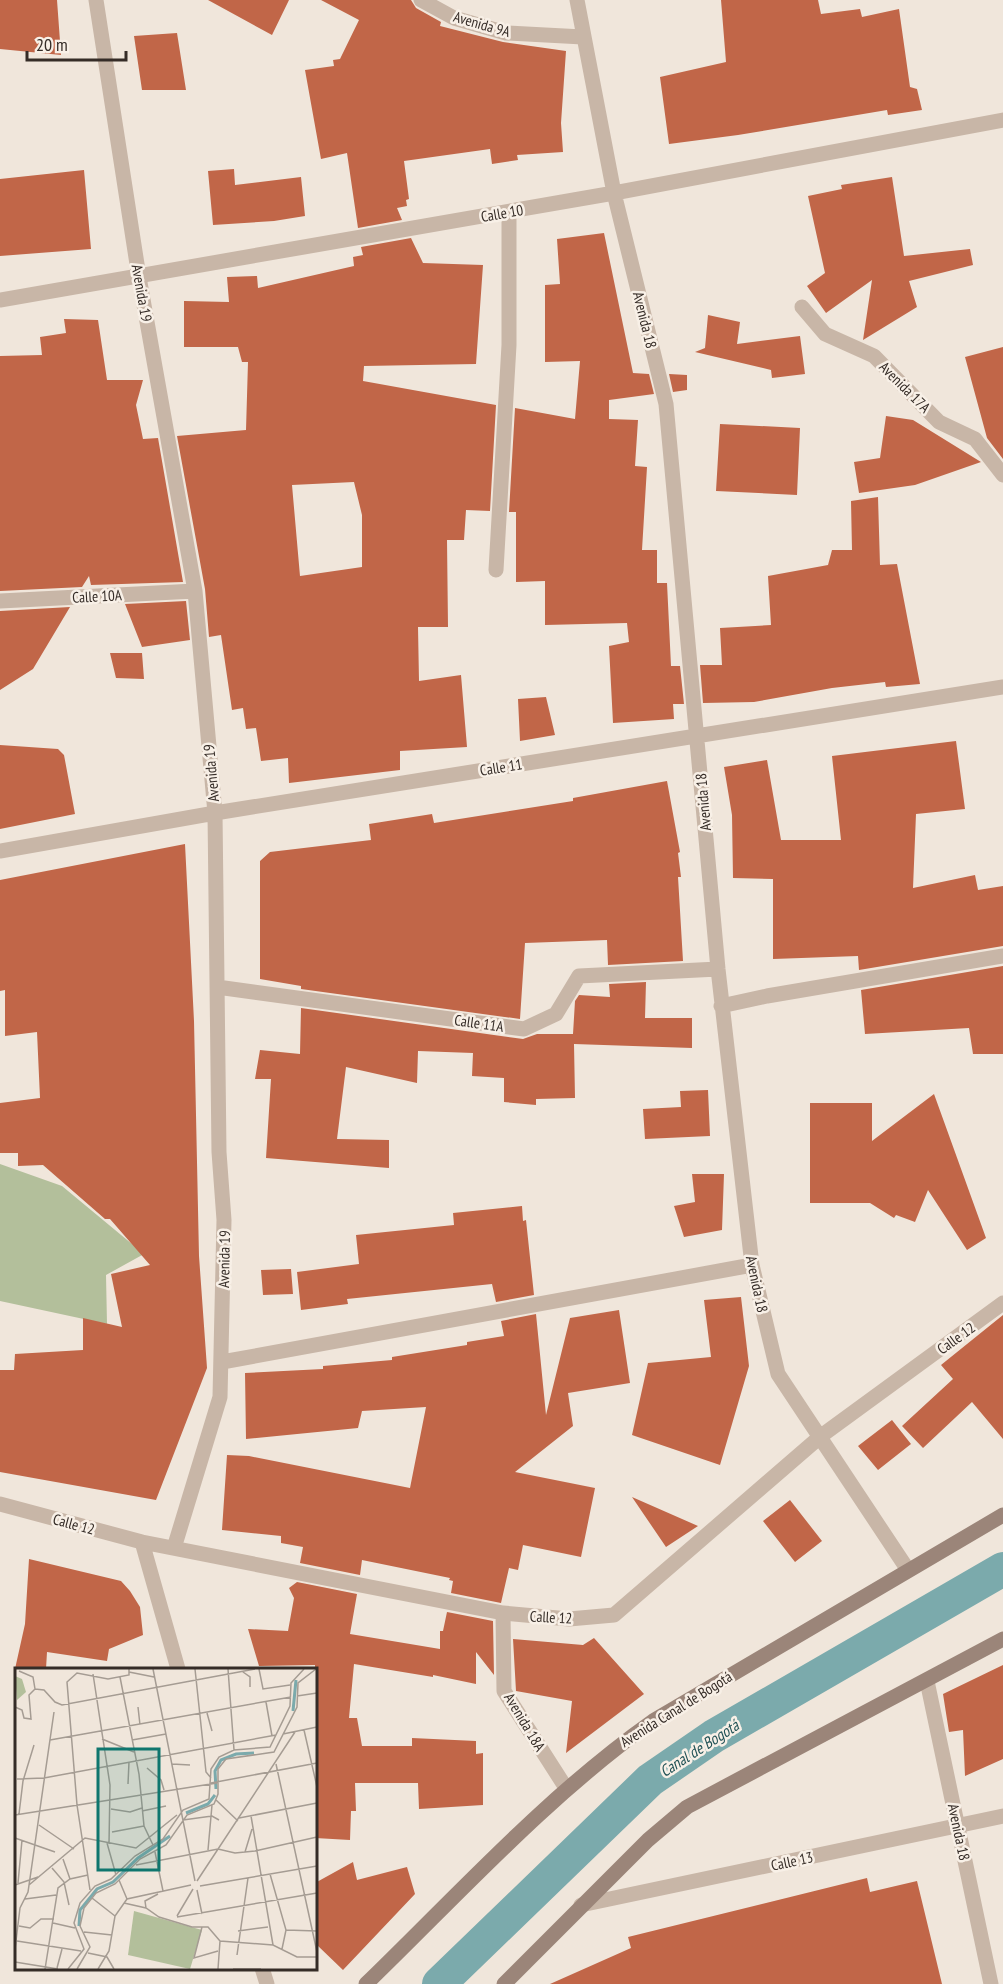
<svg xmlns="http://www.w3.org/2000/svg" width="1003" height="1984" font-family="'PT Sans Narrow',sans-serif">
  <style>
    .green { fill: #b3bf9b }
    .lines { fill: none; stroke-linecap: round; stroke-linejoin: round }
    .canal { stroke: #7baaac; stroke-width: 34 }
    .building { fill: #c16648; fill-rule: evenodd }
    .minor { stroke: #c8b6a7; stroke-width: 15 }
    .secondary { stroke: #9b8579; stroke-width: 15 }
    .labels { text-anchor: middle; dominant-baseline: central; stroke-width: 5; stroke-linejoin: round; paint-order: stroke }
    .street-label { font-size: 15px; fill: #352c27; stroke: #f8f0e7 }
    .water-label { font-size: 16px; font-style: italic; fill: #1f5054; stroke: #f8f0e7 }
    .inset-river { fill: none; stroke: #7baaac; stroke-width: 3 }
    .inset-road { fill: none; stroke: #a59c93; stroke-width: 1.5 }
    .view { fill: #0f766e; fill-opacity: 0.15; stroke: #0f766e; stroke-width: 3 }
    .inset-edge { fill: none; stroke: #352c27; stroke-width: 3 }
  </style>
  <rect width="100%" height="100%" fill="#f0e6db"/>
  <!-- green -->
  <path class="green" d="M0,1164L62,1186L144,1254L106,1275L107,1324L0,1301Z"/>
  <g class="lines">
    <!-- canal -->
    <path class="canal" d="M439,1984L650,1780L714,1736L1003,1569"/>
  </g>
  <!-- building -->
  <path class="building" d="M0,0H57L61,55L0,49Z
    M208,0H289L272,35Z
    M321,0H411L416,8L441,22L440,26L503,42L566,51L561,123L563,152L517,155L518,160L492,164L490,149L404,161L409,199L406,200L407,206L397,208L402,220L358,228L347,153L321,159L305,70L334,66L333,60L340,59L359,20Z
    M721,0H818L821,14L860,9L862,17L899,9L910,87L917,89L922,110L888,115L887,110L738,135L669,144L660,77L726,62Z
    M177,33L186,90H142L134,36Z
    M234,169L235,185L301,177L305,216L274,221L213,225L208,171Z
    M84,170L91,249L0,256V179Z
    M892,177L904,256L970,249L973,265L909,281L917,307L863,340L872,280L826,313L807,286L825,273L808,196L842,189L841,185Z
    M604,233L633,373L649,374L654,394L609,400V419L638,420L635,466L647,467L642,550H657V583H667L671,666H680L684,704H673L674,719L613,723L609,646L629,642L627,623L545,625V581L516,582V512H509L515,408L575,419L580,361L545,362V285L560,284L557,239Z
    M411,238L423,263L483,265L476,364L364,366L363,381L496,405L490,511L466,510L464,540H447L448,627H418L419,681L461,675L467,747L400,751V770L289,783L288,758L261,761L256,728L246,729L243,708L232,710L221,635L209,637L205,589L177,436L246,430L248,362H242L238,347H184V301L229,302L227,277L257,276L258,288L354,266L353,257L363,255L361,247ZM354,482L362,515V567L300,576L292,485Z
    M708,315L740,322L737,344L800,336L805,374L772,378L771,370L695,352L705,348Z
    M64,319L98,320L107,380H143L136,405L143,439L158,438L183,582L91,585L89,576L82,587L0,591V356L42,355L40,337L66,333Z
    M1003,347V459L987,438L965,357Z
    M669,374L687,375V390L673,392Z
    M886,416L913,420L981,462L915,485L859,493L854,462L880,458Z
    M720,424L800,428L797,495L716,491Z
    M878,497L880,565L897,564L920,684L886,687L885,682L832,688L754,702L703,703L700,665H722L720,628L771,625L768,576L828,565L832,550H852L851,501Z
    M186,601L190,640L142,647L125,604Z
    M70,607L33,669L0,690V611Z
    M110,653H142L144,679L116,678Z
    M546,697L555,735L520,741L518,699Z
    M956,741L965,809L916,814L913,888L975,875L978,890L1003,886V946L859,970L858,956L773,959V879L733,878L732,815L724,767L767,760L781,840H841L832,756Z
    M0,745L58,749L64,755L75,814L0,829Z
    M667,781L680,852L678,853L681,877H678L683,961L608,965L607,940L525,943L520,1019L301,989V986L260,979V861L270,852L371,840L369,824L432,814L434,823L573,801V798Z
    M185,844L194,1021L199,1256L207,1368L156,1500L0,1472V1370H14L15,1354L83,1350V1318L122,1327L111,1274L150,1265L110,1219H105L43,1165L18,1166V1153H0V1103L40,1098L37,1032L5,1036V990L0,991V880Z
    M1003,966V1054H973L969,1028L865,1034L861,990Z
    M646,982L645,1018H692V1048L574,1044L575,1098L536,1099V1105L504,1102V1078L472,1076L473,1053L418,1051L417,1083L346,1067L337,1139L389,1140V1168L266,1158L271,1079H255L260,1050L300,1054L301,1008L523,1039L537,1034H573L575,1001L579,995L610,997L609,984Z
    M708,1090L710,1136L645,1139L643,1109L681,1107L680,1091Z
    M934,1094L986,1238L967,1250L928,1190L915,1222L896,1215L894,1218L870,1203H810V1103H872V1141Z
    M692,1174H724L722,1230L684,1237L674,1206L695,1202Z
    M522,1206L523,1221L526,1220L534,1295L496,1302L492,1284L347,1299L348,1304L301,1310L297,1272L359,1264L356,1235L454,1225L453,1213Z
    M291,1269L293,1294L263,1295L261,1270Z
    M741,1297L749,1366L720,1465L632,1435L648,1363L711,1357L704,1300Z
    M619,1310L630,1383L568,1393L573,1426L515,1472L595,1488L581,1557L523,1545L518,1570L509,1568L501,1603L451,1593L453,1581L449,1580L450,1578L362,1560L360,1575L300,1563L303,1547L281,1543V1536L222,1530L227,1455L249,1456L410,1488L426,1407L362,1411L358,1428L246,1439L245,1373L323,1369V1366L392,1360V1357L467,1345V1342L504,1336L501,1321L536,1314L546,1415L570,1318Z
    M1003,1315V1439L972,1402L923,1448L902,1426L953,1379L941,1365Z
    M892,1420L911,1444L878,1470L858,1446Z
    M632,1497L698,1526L666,1547Z
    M790,1500L822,1541L795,1562L763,1521Z
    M29,1559L121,1581L130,1591L140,1607L143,1635L109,1649L107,1661L47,1652L46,1669H15L25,1624Z
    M297,1582L357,1594L350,1634L440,1649V1631H443L447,1612L493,1621L494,1675L476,1652V1684L433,1675V1677L354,1664L349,1718H357L362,1746H412V1738L476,1741V1754L483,1753V1805L419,1809L418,1783H355L356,1811H351L350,1840L315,1838V1665L259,1666L248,1629L288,1631L294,1598L289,1588Z
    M594,1638L644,1694L566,1753L572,1701L516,1691L513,1639L583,1645Z
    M1003,1665V1759L965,1776L963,1730L949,1732L943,1694Z
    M353,1862L357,1880L407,1867L415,1894L343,1970L317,1945L315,1883Z
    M867,1878L870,1892L917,1881L942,1984H550L631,1948L628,1937Z"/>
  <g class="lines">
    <!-- minor -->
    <path class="minor" d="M96,0L139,277L195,591L215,813L219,1152L224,1220L220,1397L174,1548
      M421,0L454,18L506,33L583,37
      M577,0L614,193L666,404L718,969L752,1265L778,1374L908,1570
      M0,300L614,193L1003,120
      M802,307L825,334L874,356L939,422L975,439L1003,475
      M496,570L509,345V212
      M0,601L195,591
      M0,851L215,813L1003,687
      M217,987L524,1029L556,1014L579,976L718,969
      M721,1006L767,996L1003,956
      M222,1362L752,1265
      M0,1504L142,1542L503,1613L569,1619L614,1615L821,1436L1003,1303
      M142,1542L178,1669
      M503,1613L504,1691L566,1788
      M927,1681L991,1984
      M581,1905L1003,1816
      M262,1968L267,1984"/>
    <!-- secondary -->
    <path class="secondary" d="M366,1984C459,1894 547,1796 653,1721L1003,1515
      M504,1984L648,1840L687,1807L1003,1639"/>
  </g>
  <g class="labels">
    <!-- street labels -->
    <g class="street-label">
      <text transform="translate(482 24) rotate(16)">Avenida 9A</text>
      <text transform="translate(502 213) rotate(-10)">Calle 10</text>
      <text transform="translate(142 293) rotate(80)">Avenida 19</text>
      <text transform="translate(645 320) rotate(76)">Avenida 18</text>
      <text transform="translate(905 387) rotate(45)">Avenida 17A</text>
      <text transform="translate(97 596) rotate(-3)">Calle 10A</text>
      <text transform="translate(501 767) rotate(-9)">Calle 11</text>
      <text transform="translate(211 773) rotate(-95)">Avenida 19</text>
      <text transform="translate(703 802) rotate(-95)">Avenida 18</text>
      <text transform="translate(479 1023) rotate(8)">Calle 11A</text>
      <text transform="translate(224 1259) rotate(-89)">Avenida 19</text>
      <text transform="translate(757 1284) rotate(78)">Avenida 18</text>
      <text transform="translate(956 1338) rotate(-36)">Calle 12</text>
      <text transform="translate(74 1524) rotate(15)">Calle 12</text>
      <text transform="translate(551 1617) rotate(3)">Calle 12</text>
      <text transform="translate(676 1709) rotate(-32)">Avenida Canal de Bogotá</text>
      <text transform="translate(525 1722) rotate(59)">Avenida 18A</text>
      <text transform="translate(959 1832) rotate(78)">Avenida 18</text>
      <text transform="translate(792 1861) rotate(-12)">Calle 13</text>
    </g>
    <!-- water labels -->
    <g class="water-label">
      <text transform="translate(699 1748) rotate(-33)">Canal de Bogotá</text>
    </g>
  </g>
  <!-- overview -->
  <g transform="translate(15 1668)">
    <rect width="302" height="302" fill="#f0e6db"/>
    <path d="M0,8L7,11L11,24L2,32Z" fill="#b3bf9b"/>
    <path d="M119,243L187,262L175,301L113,287Z" fill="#b3bf9b"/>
    <path class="inset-river" d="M278,43L281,12M201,121L200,103L206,92L221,86L239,85M171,145L193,136L200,127M64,258L65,242L82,221L98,214L123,190L155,168"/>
    <path class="inset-road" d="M138,1L180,213M180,1L191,104L196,110M213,1L219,82M244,1L248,21L275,17M4,3L18,9L20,21M114,4L139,9M228,4L235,9V19M78,6L95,117L94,176M105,9L124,106L129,158L138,177M282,28L302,25M251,34L257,68M0,39L7,42L9,50L16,51L14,27L20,21L29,22L40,34L47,37L240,1M123,39L125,57M192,45L197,63M289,62L302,119M268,66L302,59M87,71L119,84M35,72L276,29M117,72L151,66M157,96L175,97M261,96L302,284M132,100L146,112L149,122M2,111L29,110L261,67M196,115L302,95M113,116L114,94M201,132L223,153M96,141L115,144L127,140M127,143L151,138M4,146L8,113L19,77M0,147L202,115M236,148L258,277M224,150L302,135M168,152L197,148L204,152M24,157L59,181M97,164L129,158M0,170L40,184M92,175L101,207M193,182L197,137M140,184L148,223M230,184L237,161M48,191L55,211M121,197L203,181L220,185L240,183L302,169M37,200L49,214L54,237M255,206L271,262L267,281M104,212L112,231M182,213L280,64M3,215L7,172M0,217L23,209M14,217L70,170L121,180L162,147M185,218L302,198M75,222L62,137L52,14L62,5L93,11L114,7V1M182,222L187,246M77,230L100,248M10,231L41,227M109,235L131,240L144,249L177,259H193L205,273L258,277L282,289H302M131,240L130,233L143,226M162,248L178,221M162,249L302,225M38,255L60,260M4,258L15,260L26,251H39M187,259L179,290L203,283M271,262L302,263M223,263L253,259M69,264L97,267M2,273L66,283M0,281L5,240L13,224L39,44M73,285L92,289L99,301M222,287L233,210M0,294L43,301M42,300L47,281M30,301L43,220L55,211L73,207M53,301L69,281L59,255L65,235L80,218L96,211L120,188L148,171L168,142L194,131L196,101L204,89L219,82L255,79L275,38L276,15L289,1M62,301L75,279L65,258L69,240L81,225L100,216L125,191L151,177L172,147L199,136L203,126V101L211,91L259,84L282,39L283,15L301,1M83,301L94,283L100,248L112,231L176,217M203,301L205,273M218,301H246"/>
    <path class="view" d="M83,81H144V202H83Z"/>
    <rect width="302" height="302" class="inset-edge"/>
  </g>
  <!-- scale -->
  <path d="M27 51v9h99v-9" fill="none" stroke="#352c27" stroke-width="3"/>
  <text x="36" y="51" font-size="18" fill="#352c27" stroke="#f8f0e7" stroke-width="4.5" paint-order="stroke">20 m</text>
</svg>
